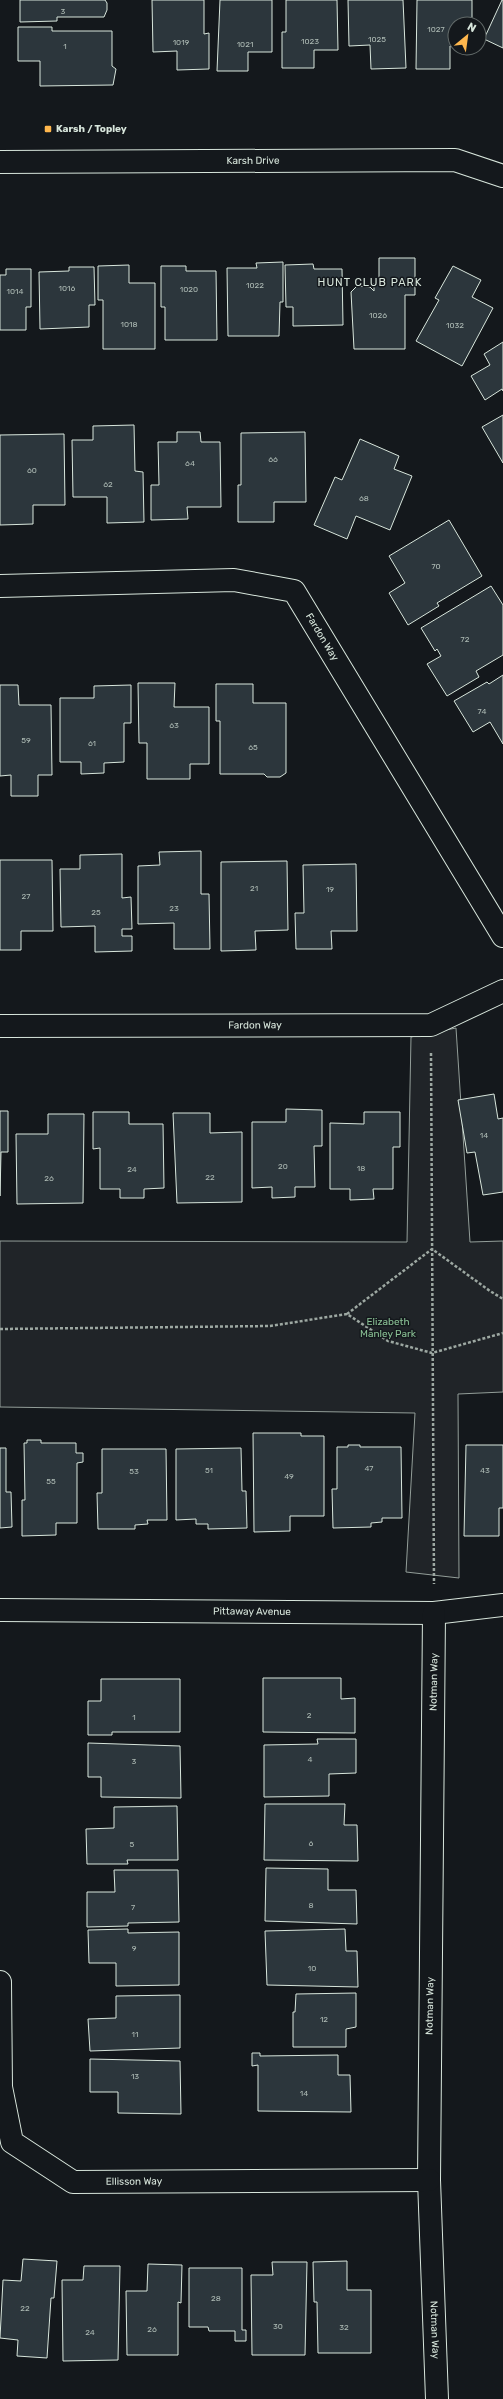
<svg xmlns="http://www.w3.org/2000/svg" width="503" height="2399" font-family="Rubik,sans-serif">
  <style>
    .green { fill: #202428; stroke: #939e99 }
    .building { fill: #2c363c; stroke: #d8e6dc }
    .lines { fill: none; stroke-linecap: round; stroke-linejoin: round }
    .minor-casing { stroke: #d8e6dc; stroke-width: 24 }
    .tertiary-casing { stroke: #d8e6dc; stroke-width: 24 }
    .path { stroke: #9da8a2; stroke-width: 2.5; stroke-dasharray: 3 2; stroke-linecap: butt }
    .minor { stroke: #14181c; stroke-width: 22 }
    .tertiary { stroke: #14181c; stroke-width: 22 }
    .poi-dot { fill: #ffb74d; stroke: #14181c; stroke-width: 1.5 }
    .labels { text-anchor: middle; dominant-baseline: central; stroke-width: 3; stroke-linejoin: round; paint-order: stroke }
    .number-label { font-size: 8px; fill: #adbab4 }
    .poi-label { font-size: 10px; font-weight: bold; fill: #d8e6dc; stroke: #14181c; text-anchor: start }
    .street-label { font-size: 10px; fill: #d8e6dc; stroke: #14181c }
    .park-label { font-size: 10px; fill: #8ac095; stroke: #14181c }
    .neighbourhood-label { font-size: 11px; letter-spacing: 1px; fill: #d8e6dc; stroke: #14181c }
  </style>
  <rect width="100%" height="100%" fill="#14181c"/>
  <!-- green -->
  <path class="green" d="M456,1028L470,1242L503,1241V1392L458,1394L459,1578L406,1572L415,1413L0,1407V1241L407,1242L411,1037Z"/>
  <!-- building -->
  <path class="building" d="M20,0H105L107,3V10L104,17H57V21L20,22Z
    M152,0H204V34L209,33V69L177,70V51L153,52Z
    M220,0H272V52H248V71H217Z
    M286,0H337L338,50H314V68H282V32H286Z
    M348,0H403L406,68L371,69L370,45L349,46Z
    M417,0H472V24H455V46H450V69H416Z
    M502,0H503V48L484,39Z
    M18,27H52V31H112V66L116,69L113,85L40,86V61H18Z
    M379,258H415V295H405V349H354L351,292L357,286L370,287L374,291V283H379Z
    M283,262V302H280L279,336H228L227,268H257L256,263Z
    M313,264L314,269H342L343,325L293,326V307H286L285,265Z
    M129,265V283H155V349H103V300H98V266Z
    M161,266H186V271H216L217,340H165V307H161Z
    M453,266L481,280L472,297L493,308L462,366L416,341L439,300L435,298Z
    M69,267H94L95,305H89V327L40,329L39,272L69,271Z
    M6,269H31V307H26V330H0V275H6Z
    M503,342V391L502,389L485,400L471,376L490,365L484,354Z
    M503,415V463L482,427Z
    M134,425L135,471L143,472L144,522L107,523V497H73L72,440H93V426Z
    M177,432H200L201,442H220L221,507H187L188,519L151,520V485H159L158,442H177Z
    M305,432L306,502H274V522H238V485H241V433Z
    M64,434L65,505H33V524L0,525V435Z
    M360,439L399,456L394,469L412,476L390,530L356,516L347,539L314,525L335,477L342,480Z
    M449,520L482,576L437,603L439,606L408,625L389,593L405,583L389,556Z
    M491,586L503,605V655L476,671L479,677L447,696L427,664L441,656L437,649L435,651L421,628Z
    M503,675V744L490,722L473,732L454,701L487,682L489,684Z
    M138,683H175L174,707H209V764H190V779H147V743H139Z
    M216,684H253V703H286V773L280,777H267L264,774H220V721H216Z
    M0,685H18L19,705H51L52,775H38V796H11V775L0,776Z
    M131,685V723H124V762L104,763V773L81,774V762H60V698H94V686Z
    M201,851V894H209L210,949H174V923L138,924V866L160,865L159,852Z
    M122,854V898L131,897L132,929H122V936H132V951L95,952V926L61,927L60,869H80V855Z
    M0,860H52L53,931H21V950H0Z
    M287,861L288,930L255,931L256,950L221,951V862Z
    M356,864L357,931H331L332,949H296L295,913H304L303,865Z
    M494,1094L498,1119L503,1118V1192L483,1195L475,1152L467,1153L458,1100Z
    M286,1109L322,1110V1146H314L315,1187H295V1197L272,1198V1187L252,1188V1122H286Z
    M0,1111H8V1152H1L0,1196Z
    M93,1112H129V1124H163L164,1188L144,1189V1198H120V1189H100V1148L93,1149Z
    M364,1112H400V1147H393V1189H373L374,1199L350,1200V1189H330V1123L364,1124Z
    M173,1113H210V1133L242,1132V1202L177,1203Z
    M48,1114H84L83,1203L17,1204L16,1134H48Z
    M253,1433H301V1436H324V1516H290V1531L254,1532Z
    M27,1440H41V1443H76V1453H83V1462L77,1463V1523H56V1535L22,1536V1500H25L24,1443H27Z
    M348,1445H360V1447H401L402,1518H382V1522L371,1523V1527L333,1528L332,1489H337V1447H348Z
    M466,1445H503V1508H499V1536H464Z
    M0,1448H6V1492H11L12,1527L0,1528Z
    M241,1448L242,1491H246L247,1528L208,1529V1524H196V1519L176,1520V1449Z
    M102,1449H166L167,1520H147L148,1524L135,1525V1529H98L97,1493H102Z
    M263,1678H341V1699L355,1698V1733L263,1732Z
    M101,1679H180V1732H112V1735H88V1701H101Z
    M317,1739H356V1773L329,1774V1796L264,1797V1745L318,1744Z
    M88,1743L180,1746L181,1798L101,1797V1777H88Z
    M265,1804H345L344,1825H357L358,1861L264,1860Z
    M177,1806L178,1860H127L128,1864H87L86,1829L114,1828V1807Z
    M266,1868L328,1869V1890H356L357,1924L265,1921Z
    M114,1870H178L179,1922L128,1923V1926L87,1927V1892H115Z
    M128,1929V1933L179,1932V1985L116,1986V1963H89L88,1930Z
    M345,1929L346,1951H357L358,1987L267,1985L265,1931Z
    M356,1993V2027L346,2029V2047H293V2012H295L296,1994Z
    M180,1995V2048L90,2051L88,2019L116,2018V1996Z
    M252,2053H260V2056L338,2055V2075H350L351,2112L258,2111V2065L252,2066Z
    M90,2059L180,2061L181,2114L118,2113V2092H90Z
    M23,2259L57,2261L54,2298H51L47,2358L17,2356L18,2340L0,2338L3,2280L21,2281Z
    M347,2261V2290H371V2353H318L317,2302H314L313,2262Z
    M272,2262H307L305,2355H252L251,2275H273Z
    M148,2264L182,2265L181,2303L178,2302V2355H127L126,2291H147Z
    M84,2266H120L118,2360L63,2361L62,2280H83Z
    M189,2268H242V2330H246V2341H235V2331H209L208,2327H189Z"/>
  <g class="lines">
    <defs>
      <g id="minor">
        <path id="s1" d="M0,586L234,580L294,591L503,936"/>
        <path id="s2" d="M0,1026L431,1025L503,991"/>
        <path id="s3" d="M0,1610L434,1613L503,1605"/>
        <path id="s4" d="M434,1613L429,2180L437,2399"/>
        <path id="s5" d="M0,1982L1,2087L12,2142L73,2182L429,2180"/>
      </g>
      <g id="tertiary">
        <path id="s6" d="M0,162L455,160L503,176"/>
      </g>
    </defs>
    <!-- minor casing -->
    <use href="#minor" class="minor-casing"/>
    <!-- tertiary casing -->
    <use href="#tertiary" class="tertiary-casing"/>
    <!-- path -->
    <path class="path" d="M431,1053L434,1584
      M347,1314L432,1249L490,1291L503,1299
      M0,1329L270,1326L347,1314L388,1341L432,1353L503,1333"/>
    <!-- minor -->
    <use href="#minor" class="minor"/>
    <!-- tertiary -->
    <use href="#tertiary" class="tertiary"/>
  </g>
  <!-- markers -->
  <rect class="poi-dot" x="44" y="125" width="8" height="8" rx="2"/>
  <g class="labels">
    <!-- number labels -->
    <g class="number-label">
      <text x="63" y="11">3</text>
      <text x="436" y="29">1027</text>
      <text x="377" y="39">1025</text>
      <text x="310" y="41">1023</text>
      <text x="181" y="42">1019</text>
      <text x="245" y="44">1021</text>
      <text x="65" y="46">1</text>
      <text x="255" y="285">1022</text>
      <text x="67" y="288">1016</text>
      <text x="189" y="289">1020</text>
      <text x="15" y="291">1014</text>
      <text x="378" y="315">1026</text>
      <text x="129" y="324">1018</text>
      <text x="455" y="325">1032</text>
      <text x="273" y="459">66</text>
      <text x="190" y="463">64</text>
      <text x="32" y="470">60</text>
      <text x="108" y="484">62</text>
      <text x="364" y="498">68</text>
      <text x="436" y="566">70</text>
      <text x="465" y="639">72</text>
      <text x="482" y="711">74</text>
      <text x="174" y="725">63</text>
      <text x="26" y="740">59</text>
      <text x="92" y="743">61</text>
      <text x="253" y="747">65</text>
      <text x="254" y="888">21</text>
      <text x="330" y="889">19</text>
      <text x="26" y="896">27</text>
      <text x="174" y="908">23</text>
      <text x="96" y="912">25</text>
      <text x="484" y="1135">14</text>
      <text x="283" y="1166">20</text>
      <text x="361" y="1168">18</text>
      <text x="132" y="1169">24</text>
      <text x="210" y="1177">22</text>
      <text x="49" y="1178">26</text>
      <text x="369" y="1468">47</text>
      <text x="209" y="1470">51</text>
      <text x="485" y="1470">43</text>
      <text x="134" y="1471">53</text>
      <text x="289" y="1476">49</text>
      <text x="51" y="1481">55</text>
      <text x="309" y="1715">2</text>
      <text x="134" y="1717">1</text>
      <text x="310" y="1759">4</text>
      <text x="134" y="1761">3</text>
      <text x="311" y="1843">6</text>
      <text x="132" y="1844">5</text>
      <text x="311" y="1905">8</text>
      <text x="133" y="1907">7</text>
      <text x="134" y="1948">9</text>
      <text x="312" y="1968">10</text>
      <text x="324" y="2019">12</text>
      <text x="135" y="2034">11</text>
      <text x="135" y="2076">13</text>
      <text x="304" y="2093">14</text>
      <text x="216" y="2298">28</text>
      <text x="25" y="2308">22</text>
      <text x="278" y="2326">30</text>
      <text x="344" y="2327">32</text>
      <text x="152" y="2329">26</text>
      <text x="90" y="2332">24</text>
    </g>
    <!-- poi labels -->
    <g class="poi-label">
      <text x="56" y="129">Karsh / Topley</text>
    </g>
    <!-- street labels -->
    <g class="street-label">
      <text stroke="none"><textPath href="#s6" startOffset="253">Karsh Drive</textPath></text>
      <text stroke="none"><textPath href="#s1" startOffset="349">Fardon Way</textPath></text>
      <text stroke="none"><textPath href="#s2" startOffset="255">Fardon Way</textPath></text>
      <text stroke="none"><textPath href="#s3" startOffset="252">Pittaway Avenue</textPath></text>
      <text transform="translate(434 1682) rotate(-89)">Notman Way</text>
      <text transform="translate(430 2006) rotate(-89)">Notman Way</text>
      <text stroke="none"><textPath href="#s5" startOffset="295">Ellisson Way</textPath></text>
      <text stroke="none"><textPath href="#s4" startOffset="717">Notman Way</textPath></text>
    </g>
    <!-- park labels -->
    <g class="park-label">
      <text x="388" y="1322">Elizabeth<tspan x="388" dy="12">Manley Park</tspan></text>
    </g>
    <!-- neighbourhood labels -->
    <g class="neighbourhood-label">
      <text x="370" y="282">HUNT CLUB PARK</text>
    </g>
  </g>
  <!-- north arrow -->
  <g transform="translate(467 36) rotate(29)"><circle r="19" fill="#14181c" stroke="#626a69"/>
  <path d="M0-3L7 15L0 10L-7 15Z" fill="#ffb74d"/>
  <text y="-6" font-size="11" font-weight="bold" text-anchor="middle" fill="#d8e6dc">N</text>
  </g>
</svg>
